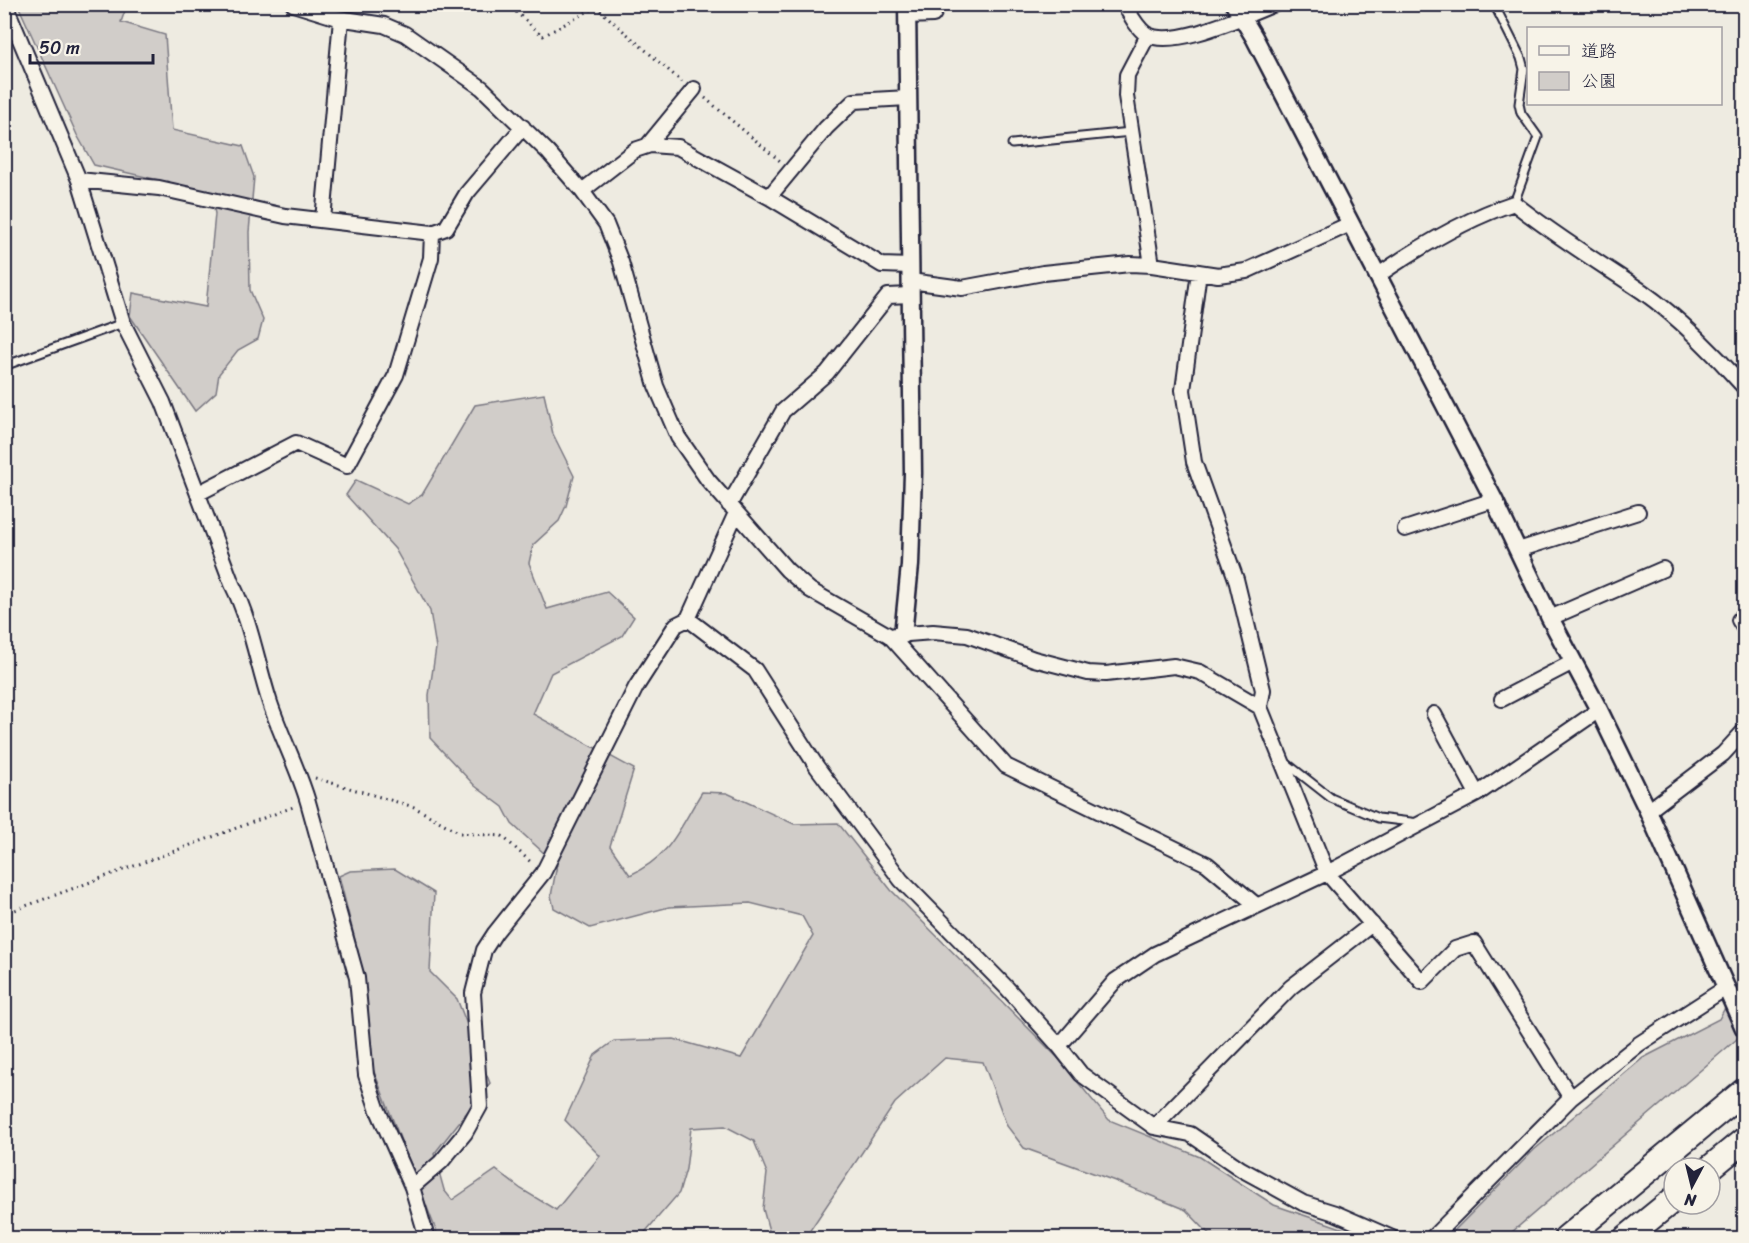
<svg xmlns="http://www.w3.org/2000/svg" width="1749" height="1243" font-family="Sriracha,'Klee One',sans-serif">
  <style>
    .green { fill: #d1cdc9; stroke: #7a7882; stroke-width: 1.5 }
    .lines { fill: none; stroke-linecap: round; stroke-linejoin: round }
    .service-casing { stroke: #22223b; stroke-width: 11 }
    .minor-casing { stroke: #22223b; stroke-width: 18 }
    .tertiary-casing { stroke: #22223b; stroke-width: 21 }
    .motorway-casing { stroke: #22223b; stroke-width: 28 }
    .path { stroke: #22223b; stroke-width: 3; stroke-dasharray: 1.5 4.5; stroke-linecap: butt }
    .service { stroke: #f7f3e8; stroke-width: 7 }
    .minor { stroke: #f7f3e8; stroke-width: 14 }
    .tertiary { stroke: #f7f3e8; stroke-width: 16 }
    .motorway { stroke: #f7f3e8; stroke-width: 24 }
  </style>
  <rect width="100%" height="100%" fill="#eeebe1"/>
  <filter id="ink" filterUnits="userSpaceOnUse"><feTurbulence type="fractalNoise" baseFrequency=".0167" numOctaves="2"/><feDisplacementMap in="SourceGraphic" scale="12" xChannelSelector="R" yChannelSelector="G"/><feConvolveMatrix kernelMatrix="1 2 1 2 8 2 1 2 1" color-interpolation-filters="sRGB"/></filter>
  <g filter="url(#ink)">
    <!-- green -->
    <path class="green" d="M18,5H127L121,22L165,35L172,130L243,146L254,177L249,232L250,290L263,320L258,339L238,350L219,374L216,392L195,411L130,316L133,293L206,307L215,214L211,192L94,165L77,135Z
      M544,394L553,434L574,476L566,506L559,521L533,545L529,563L547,609L607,592L634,617L622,636L551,673L533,714L634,769L610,846L630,875C672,856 679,828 702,792L727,793L794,824L838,823L891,890L1057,1057L1109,1120L1200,1157L1274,1205L1356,1233L1362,1238H1213L1186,1210L1115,1181L1024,1148L1007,1126L983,1062L945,1058L895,1103L805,1238H771L763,1209L767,1173L754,1141L725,1126L691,1128L686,1169L679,1193L640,1238H439L373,1069L361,964L339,876L350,871L395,869L434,893L430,972L457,999L490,1083L434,1154L444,1190L452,1200L496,1170L521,1189L556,1210L600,1156L565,1120L595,1055L614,1041L674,1039L741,1058L813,936L802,916L750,903L669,907L590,928L554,908L551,896L557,865L512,824L503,807L475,786L430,738L429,695L436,648L430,611L395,549L346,495L356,480L408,504L422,495L475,405Z
      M1744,972V1033L1505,1238H1447L1534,1150L1643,1058L1719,1019Z"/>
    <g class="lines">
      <defs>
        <path id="service" d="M1494,4L1521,58L1524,69L1519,104L1521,113L1538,137L1514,203
          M1012,144L1131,132
          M4,366L123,323
          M1285,762L1331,798L1378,818L1419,823"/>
        <path id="minor" d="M5,4L79,180L123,323L163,402L232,584C251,622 257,663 270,703C281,736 298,768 308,802L357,978L366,1075L377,1108L412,1187L427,1238
          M293,4L338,18L384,25L405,34L482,88L548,152L582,191L606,224L621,262L656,386L678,437L708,480L787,570L810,590L890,636L1006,766L1207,864L1256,905
          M1124,4C1130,14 1136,27 1146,34C1173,50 1246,15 1275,4
          M907,16L933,15L939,4
          M1148,35L1127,75L1126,96L1152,265
          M648,145L694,89
          M79,180L159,188L285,216L432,233L446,228L467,193L523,127
          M582,191L635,150L650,145L678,147L769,197L882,265L910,266
          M769,197L826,128L854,101L908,98
          M323,220L341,19
          M1199,272L1183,390L1194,462L1236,579L1263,690L1260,707L1327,873L1422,982L1455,949L1474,943L1571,1098
          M1377,276C1419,247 1465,219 1514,203C1555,236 1600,263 1643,292C1677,316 1717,356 1744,387
          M910,281L962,288L1043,273L1130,264L1152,265L1218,275L1246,271L1350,224
          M199,493L296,443L347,466L396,375L431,258L432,233
          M729,505L783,411L827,373L888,296L910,295
          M1405,529L1494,500
          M1518,550L1638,512
          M1744,615L1739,620L1744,628
          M1550,618L1663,569
          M688,619L755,670L817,767L901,880L1007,988L1059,1046L1081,1074L1154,1127L1190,1134L1241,1169L1303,1203L1335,1213L1392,1238
          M895,635L933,632L967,635L1034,659L1088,673L1106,674L1174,666L1200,672L1260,707
          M1502,699L1573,662
          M1434,714L1477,794
          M1648,811L1723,754L1744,731
          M1059,1046L1115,981L1155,954L1327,873L1477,794L1599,710
          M1154,1127L1291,987L1372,924
          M412,1187L441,1162L465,1133L480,1106L473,993L484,950L495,933L543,873L636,687L676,625L688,619L736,513
          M1432,1238L1571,1098L1639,1044L1727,987"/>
        <path id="tertiary" d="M1234,4L1254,37L1494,500L1550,618L1599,710L1648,811L1744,1028
          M903,635L910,565L913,473L907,4"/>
        <path id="motorway" d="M1710,1168L1744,1140
          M1566,1238L1744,1091
          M1626,1238L1674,1199"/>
      </defs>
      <!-- service casing -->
      <use href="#service" class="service-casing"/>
      <!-- minor casing -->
      <use href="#minor" class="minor-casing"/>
      <!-- tertiary casing -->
      <use href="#tertiary" class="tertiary-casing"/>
      <!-- motorway casing -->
      <use href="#motorway" class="motorway-casing"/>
      <!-- path -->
      <path class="path" d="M507,4L543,36L596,7L682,82
        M705,98L780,161
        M315,778L414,807L460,833L502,836L533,864
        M4,914L296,806"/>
      <!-- service -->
      <use href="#service" class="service"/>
      <!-- minor -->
      <use href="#minor" class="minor"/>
      <!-- tertiary -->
      <use href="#tertiary" class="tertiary"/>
      <!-- motorway -->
      <use href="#motorway" class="motorway"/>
    </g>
  </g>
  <!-- margin -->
  <rect width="1749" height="1243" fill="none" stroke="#f7f3e8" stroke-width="24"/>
  <rect x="12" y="12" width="1725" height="1219" fill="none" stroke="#22223b" stroke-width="2" filter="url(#ink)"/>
  <!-- legend -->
  <rect x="1527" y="27" width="195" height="78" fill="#f7f3e8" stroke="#a29fa3" stroke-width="1.5"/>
  <rect x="1539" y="46" width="30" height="9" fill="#f7f3e8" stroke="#a29fa3" stroke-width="1.5"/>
  <text x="1581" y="57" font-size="18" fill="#22223b">道路</text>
  <rect x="1539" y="72" width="30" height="18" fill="#d1cdc9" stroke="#a29fa3" stroke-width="1.5"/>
  <text x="1581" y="87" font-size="18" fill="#22223b">公園</text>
  <!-- north arrow -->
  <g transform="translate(1692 1186) rotate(187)"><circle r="28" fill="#f7f3e8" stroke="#a29fa3" stroke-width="1.5"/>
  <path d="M0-4.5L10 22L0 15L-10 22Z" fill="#22223b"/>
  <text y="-9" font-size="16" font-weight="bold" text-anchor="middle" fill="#22223b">N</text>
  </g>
  <!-- scale -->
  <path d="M30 54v9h123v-9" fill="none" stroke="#22223b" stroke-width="3"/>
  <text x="39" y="54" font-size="18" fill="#22223b" stroke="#f7f3e8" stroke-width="4.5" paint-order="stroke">50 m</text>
</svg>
